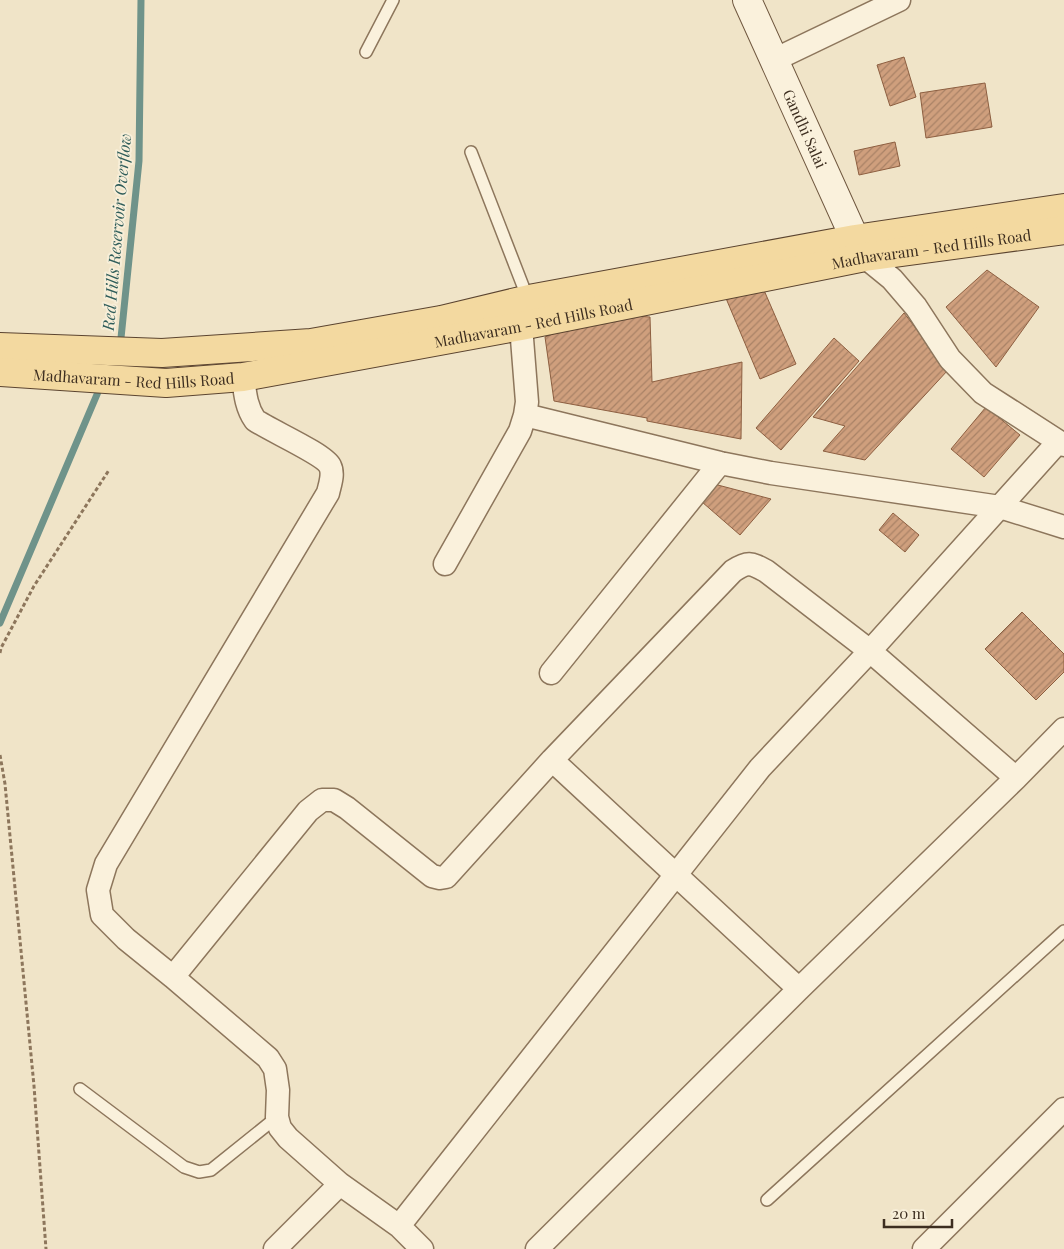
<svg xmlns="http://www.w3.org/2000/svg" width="1064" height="1249" font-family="'Playfair Display',serif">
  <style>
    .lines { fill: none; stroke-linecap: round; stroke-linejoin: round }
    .stream { stroke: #6f938a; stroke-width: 7 }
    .building { fill: url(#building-hatch); stroke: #8d5f41 }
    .lane-casing { stroke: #8d765c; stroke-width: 14 }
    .street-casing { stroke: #8d765c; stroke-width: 25 }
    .secondary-casing { stroke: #6f573f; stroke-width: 30 }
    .primary-casing { stroke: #5b4430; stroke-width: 30 }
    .path { stroke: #8d765c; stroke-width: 3; stroke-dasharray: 4 2.5; stroke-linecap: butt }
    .lane { stroke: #faf1dc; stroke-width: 11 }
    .street { stroke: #faf1dc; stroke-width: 22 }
    .secondary { stroke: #faf1dc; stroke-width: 28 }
    .primary { stroke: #f3d9a0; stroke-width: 28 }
    .labels { text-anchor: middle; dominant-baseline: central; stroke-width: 4; stroke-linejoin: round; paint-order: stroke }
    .street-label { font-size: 15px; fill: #3d2e20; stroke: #f7eed8 }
    .water-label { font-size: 16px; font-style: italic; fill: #2f5d5a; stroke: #f7eed8 }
  </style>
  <defs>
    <pattern id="building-hatch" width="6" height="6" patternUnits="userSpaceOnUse" patternTransform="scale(1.25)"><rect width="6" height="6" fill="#cf9f7d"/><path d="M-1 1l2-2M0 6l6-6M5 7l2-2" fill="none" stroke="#a98266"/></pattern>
  </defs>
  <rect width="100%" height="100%" fill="#f0e4c8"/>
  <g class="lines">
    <!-- stream -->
    <path class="stream" d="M118,346L121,338L139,161L141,0
      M0,623L101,385"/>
  </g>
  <!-- building -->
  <path class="building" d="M904,57L916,97L890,106L877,65Z
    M985,83L992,127L926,138L920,93Z
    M895,142L900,166L859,175L854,151Z
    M987,270L1039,307L996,367L946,307Z
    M760,281L796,364L760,379L725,296Z
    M904,313L948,370L865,460L823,451L845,426L813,417Z
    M603,314L650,317L652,382L742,362L741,439L647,421V418L554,401L545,337Z
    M834,338L859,361L781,450L756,428Z
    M986,407L1020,435L984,477L951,449Z
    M714,484L771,499L740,535L702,502Z
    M893,513L919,535L905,552L879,530Z
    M1022,612L1064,654V672L1036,700L985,649Z"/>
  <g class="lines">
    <defs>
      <path id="lane" d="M366,52L393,0
        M471,152L528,299
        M80,1089L184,1167L199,1172L211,1170L277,1117
        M767,1200L1064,931"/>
      <path id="street" d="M774,60L899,0
        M865,257L892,279L916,307L950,359L983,393L1064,445
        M243,377C245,393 246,407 255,420C269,430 324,454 330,466C334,474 330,484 328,493L106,864L98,890L102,915L126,939L173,977L268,1058L275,1069L278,1090L277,1117L280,1128L288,1138L340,1184L399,1226L422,1249
        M525,415L720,463L771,473L1000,507L1064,527
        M445,564L520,431L525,415L527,402L521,326
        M551,673L720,463
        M552,760L799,989
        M173,977L308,811L322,800H334L347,808L432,876L440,878L446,877L552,760L733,571C748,561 751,563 766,571L870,651L1016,778
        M399,1226L760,768L870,651L1058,442
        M275,1249L340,1184
        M537,1249L799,989L1016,778L1064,729
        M924,1249L1064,1109"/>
      <g id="secondary">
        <path id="s1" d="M747,0L855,239L865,257"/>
      </g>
      <g id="primary">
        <path d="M0,347L162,353L311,343L441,320L529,299L855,239L1064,208"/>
        <path id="s2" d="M0,372L166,383L243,377L521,326L865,257L1064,230"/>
      </g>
    </defs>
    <!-- lane casing -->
    <use href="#lane" class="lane-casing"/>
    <!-- street casing -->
    <use href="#street" class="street-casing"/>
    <!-- secondary casing -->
    <use href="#secondary" class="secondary-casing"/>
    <!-- primary casing -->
    <use href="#primary" class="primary-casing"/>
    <!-- path -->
    <path class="path" d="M0,653L1,648L34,586L109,470
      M0,755L5,784L34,1086L46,1249"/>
    <!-- lane -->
    <use href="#lane" class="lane"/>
    <!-- street -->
    <use href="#street" class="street"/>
    <!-- secondary -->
    <use href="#secondary" class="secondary"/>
    <!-- primary -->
    <use href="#primary" class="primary"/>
  </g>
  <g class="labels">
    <!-- street labels -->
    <g class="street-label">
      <text stroke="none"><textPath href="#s1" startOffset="141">Gandhi Salai</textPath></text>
      <text stroke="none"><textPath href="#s2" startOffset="944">Madhavaram - Red Hills Road</textPath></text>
      <text stroke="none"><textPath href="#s2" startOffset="539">Madhavaram - Red Hills Road</textPath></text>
      <text stroke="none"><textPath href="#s2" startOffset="134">Madhavaram - Red Hills Road</textPath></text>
    </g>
    <!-- water labels -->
    <g class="water-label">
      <text transform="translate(116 232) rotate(-85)">Red Hills Reservoir Overflow</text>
    </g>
  </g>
  <!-- scale -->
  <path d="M884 1219v8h68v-8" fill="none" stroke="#3d2e20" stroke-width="2.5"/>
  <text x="892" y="1219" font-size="15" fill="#3d2e20" stroke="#f7eed8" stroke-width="4" paint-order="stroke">20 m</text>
</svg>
